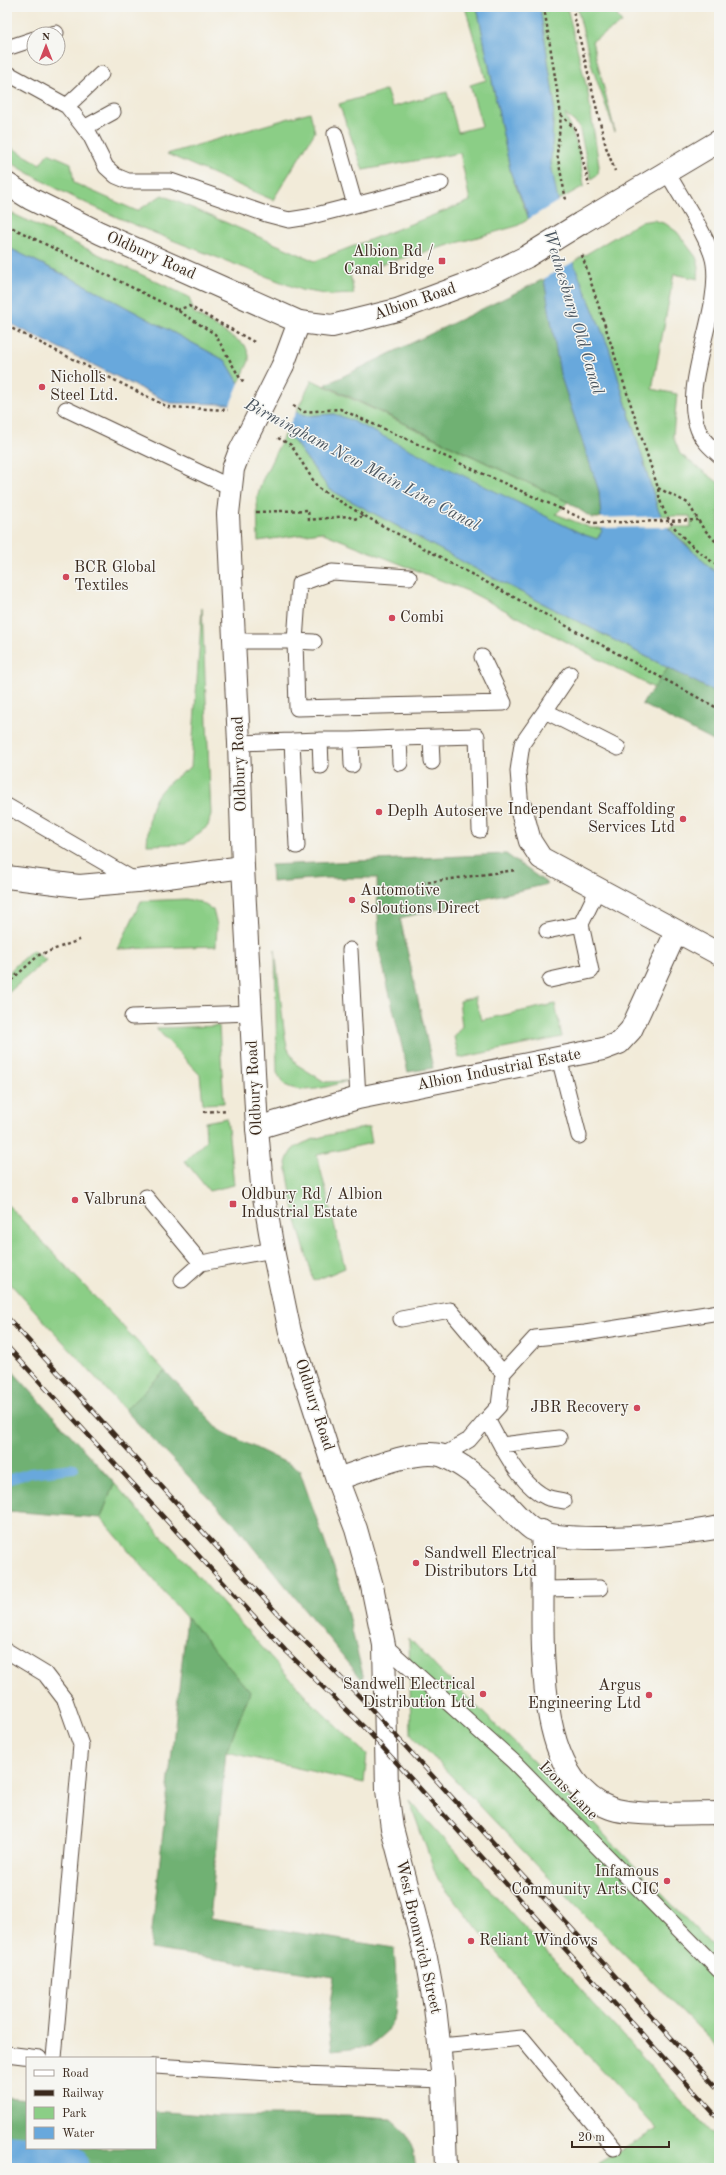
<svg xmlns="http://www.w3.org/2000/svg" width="726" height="2175" font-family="'Old Standard TT',serif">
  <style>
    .green { fill: #8bce86; stroke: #637c52 }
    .forest { fill: #70b173; stroke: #566e48 }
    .water { fill: #68a8dc; stroke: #52697d }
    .pier { fill: #f2ebd9 }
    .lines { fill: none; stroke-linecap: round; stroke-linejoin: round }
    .stream { stroke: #68a8dc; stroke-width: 10 }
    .river { stroke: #68a8dc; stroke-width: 58 }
    .lane-casing { stroke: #56473a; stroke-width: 17 }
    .street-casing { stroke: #56473a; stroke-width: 24 }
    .secondary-casing { stroke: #56473a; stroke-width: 24 }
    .path { stroke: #56473a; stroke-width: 2.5; stroke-dasharray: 3 3; stroke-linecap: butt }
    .lane { stroke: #fff; stroke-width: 15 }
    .street { stroke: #fff; stroke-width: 22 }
    .secondary { stroke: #fff; stroke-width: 22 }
    .rail-casing { stroke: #3b2a1e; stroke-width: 4.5 }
    .rail { stroke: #f6f6f2; stroke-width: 3; stroke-dasharray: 9; stroke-linecap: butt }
    .street-bridge-casing { stroke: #56473a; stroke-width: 24; stroke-linecap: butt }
    .secondary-bridge-casing { stroke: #56473a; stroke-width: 24; stroke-linecap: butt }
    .path-bridge { stroke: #56473a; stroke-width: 2.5; stroke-dasharray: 3 3; stroke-linecap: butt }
    .street-bridge { stroke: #fff; stroke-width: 22 }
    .secondary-bridge { stroke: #fff; stroke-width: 22 }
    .poi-dot { fill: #d1495b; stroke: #f6f6f2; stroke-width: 1.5 }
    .labels { text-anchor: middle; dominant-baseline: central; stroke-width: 3; stroke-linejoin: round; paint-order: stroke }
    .poi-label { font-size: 16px; fill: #3b2a1e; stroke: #f6f6f2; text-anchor: start }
    .street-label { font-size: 16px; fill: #3b2a1e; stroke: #f6f6f2 }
    .water-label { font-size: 17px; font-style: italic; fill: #4b5660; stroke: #f6f6f2 }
  </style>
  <rect width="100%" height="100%" fill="#f6f6f2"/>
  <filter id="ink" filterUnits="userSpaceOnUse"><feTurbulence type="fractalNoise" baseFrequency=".025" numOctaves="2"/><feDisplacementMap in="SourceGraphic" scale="8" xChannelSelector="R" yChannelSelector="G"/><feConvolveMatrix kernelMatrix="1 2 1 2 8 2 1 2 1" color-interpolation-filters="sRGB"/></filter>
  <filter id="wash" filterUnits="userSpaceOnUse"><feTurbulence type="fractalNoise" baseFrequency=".012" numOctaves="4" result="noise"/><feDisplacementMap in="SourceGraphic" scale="16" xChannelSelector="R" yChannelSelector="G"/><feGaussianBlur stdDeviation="0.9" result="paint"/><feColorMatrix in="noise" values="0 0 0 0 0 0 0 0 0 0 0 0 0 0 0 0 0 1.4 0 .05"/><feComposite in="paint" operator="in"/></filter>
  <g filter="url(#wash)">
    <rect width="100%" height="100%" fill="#f2ebd9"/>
    <!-- green -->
    <path class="green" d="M465,7H477L511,174L529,219L517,226L350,273L354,294L331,295L301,290C202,250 97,217 7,160V145L40,164L48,153L71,163L74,183L137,211L162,195L315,261L470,201L460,153L363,170L339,104L386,90L392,107L447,92L458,132L482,126L470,85L486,80Z
      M540,7H567L588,93L599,166L598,174L591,179L579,126L565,114L579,150L584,186L557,201L551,164L554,101Z
      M577,7H612L622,23L592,41L615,132L592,67Z
      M310,112L315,132L273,200L167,154Z
      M7,211L189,297L194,313L245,345L249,355V361L239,383L226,361L81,283L7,247Z
      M654,220L666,224L677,232L696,257L699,266L698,279L674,274L652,389L677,394L673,436L680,454L719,483V576L668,527H691L690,516H662L658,509L609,348L573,262L640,222Z
      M312,380L568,502L556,514L591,528H602V531L597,539L582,534L334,414L304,416L296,412Z
      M285,433L293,440L329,489L478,570L668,668L654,688L470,592L321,532L258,541L257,498L262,481Z
      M202,608L211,814L208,826L185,844L147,845C150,799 152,793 191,767Z
      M186,899L200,902L213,910L217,925L216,946L118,949L141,901Z
      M275,949L284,1030L287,1047L296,1064L325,1082L347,1081C329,1086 306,1095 287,1086C283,1084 280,1077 277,1073Z
      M32,950L46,960L7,994V974Z
      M475,997L481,1020L555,1004L562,1037L459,1058L454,1037L462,1026L459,1001Z
      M219,1026L224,1103L203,1104L200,1075L156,1028Z
      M227,1118L234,1185L209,1191L185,1161L206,1141L205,1122Z
      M369,1127L372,1143L317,1155L345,1268L314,1281L295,1217L286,1163C288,1157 290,1151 296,1147C317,1135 346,1132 369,1127Z
      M7,1204L165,1371L125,1410L7,1280Z
      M114,1483L315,1706L367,1754L364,1783L226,1752L250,1692L101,1518Z
      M409,1638L437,1668L531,1759L719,1953V2048L576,1906L411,1734Z
      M409,1800L719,2142V2168H590L657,2129L537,2001L438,1880Z"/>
    <!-- forest -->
    <path class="forest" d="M544,279L560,374L599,491L601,518H592L568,502L325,385Z
      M668,668L719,694V744L642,704Z
      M506,854L548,884L400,918L433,1068L408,1072L379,949L377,878H325L272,882L271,865Z
      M7,1365L114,1483L101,1518L7,1511Z
      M165,1371L221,1431L299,1469L342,1591L365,1683L239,1529L125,1410Z
      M187,1617L250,1692L226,1752L210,1919L394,1948L397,1990L395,2016L387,2031L370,2046L332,2050L328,2017L334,1977L150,1949Z
      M7,2097L27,2099V2148H155V2111L214,2116H346L391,2119L406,2133L413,2150L416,2168H7Z"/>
    <!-- water -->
    <path class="water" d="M477,7H540L554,101L551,164L557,196L573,262L609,348L658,509L669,529L719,576V694L478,570L329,489L293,440L285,433L229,404L170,403L7,322V247L81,283L226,361L239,383L304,416L334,414L348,419L582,534L597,539L602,531L599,491L560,374L544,279L526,209L511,174Z"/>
    <!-- pier -->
    <path class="pier" d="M560,200L575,261L542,280L527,220Z
      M240,381L297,410L284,435L229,407Z
      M664,516L671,527L600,528L599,518Z"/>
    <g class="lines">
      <!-- stream -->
      <path class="stream" d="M7,1480L30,1473L74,1468"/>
      <!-- river -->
      <path class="river" d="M7,2163L60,2168"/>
    </g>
  </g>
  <g filter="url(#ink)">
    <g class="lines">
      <defs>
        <path id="lane" d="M51,34L56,33
          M7,48L34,39
          M7,73L67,106L90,135L106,167L116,176L128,181H171L266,214L289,220L308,217L441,183
          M67,106L101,74
          M84,128L113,112
          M335,134L355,205
          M667,172C679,195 711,240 714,264C721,313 680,385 698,429C702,440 711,448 719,455
          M66,409L230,487
          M234,641H295L299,584L332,572L409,577
          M314,642L295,641L297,708L504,703L482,657
          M570,674L545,711L618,748
          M431,738L432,762
          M239,743L292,741
          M400,763L399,738L477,736L480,830
          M352,765L351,740L399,738
          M321,766L320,740H351
          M7,806L136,881
          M521,808L518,771L522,744L545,711
          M297,846L292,741L320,740
          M581,924L598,889
          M547,931L581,924L591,971L550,980
          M350,950L358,1098
          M132,1017L252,1013
          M559,1058L579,1136
          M146,1197L201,1263L182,1280
          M201,1263L273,1250
          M401,1319L450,1310L503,1373
          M559,1438L501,1445L487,1419L499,1406L503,1373L535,1338L585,1333L719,1312
          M501,1445C511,1463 526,1488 546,1497C551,1499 559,1500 564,1501
          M442,1456L469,1440L487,1419
          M544,1589L600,1588
          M384,1645L514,1762L719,1970
          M7,1651L45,1674L65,1700L81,1745L54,2058
          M441,2046L522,2038L614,2148
          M7,2054L39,2058
          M155,2066L301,2075L443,2080"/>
        <path id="street" d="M581,223L719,141
          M299,322L332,326L397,310L483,278L526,257
          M521,808L530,841L541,858L719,954
          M7,877L79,886L137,881L243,867
          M257,1128L358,1098L603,1049L619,1043L631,1030L676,932
          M337,1479C363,1471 418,1447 443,1456C463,1464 480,1479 495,1493C507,1503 520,1521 532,1529C563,1546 683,1535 719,1527
          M542,1531C547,1605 523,1776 610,1808C634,1817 692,1813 719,1813"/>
        <path id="secondary" d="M7,184L31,199L100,233L299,322L283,365
          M239,453L233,469L228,514L239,743L243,867L257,1128L262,1185L273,1250L290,1332L337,1479L356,1529L372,1586L384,1645L387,1790L392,1828L426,1958L435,2007L443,2080L446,2168"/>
      </defs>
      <!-- lane casing -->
      <use href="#lane" class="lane-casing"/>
      <!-- street casing -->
      <use href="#street" class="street-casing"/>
      <!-- secondary casing -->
      <use href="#secondary" class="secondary-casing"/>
      <!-- path -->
      <path class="path" d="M544,7L561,115L557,154L566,200
        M572,7L606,147L615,171
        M561,115L576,130L589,186
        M718,206L716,194L719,186
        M7,225L177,310L215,334L241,380L244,381
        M582,255L658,488C661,524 692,547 719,567
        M177,310L189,306L256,343
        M7,326L168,407L228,410
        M293,406L304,412L340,409L561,509
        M278,438L291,445L318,488L363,515L719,709
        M658,488L688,503L703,528L719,545
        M256,512L308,510L309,520L347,516L354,519L363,516
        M422,883L516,870
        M7,984L39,955L82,939
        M204,1112L228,1110"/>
      <!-- lane -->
      <use href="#lane" class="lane"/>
      <!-- street -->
      <use href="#street" class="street"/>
      <!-- secondary -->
      <use href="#secondary" class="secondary"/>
      <defs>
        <path id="rail" d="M7,1317L277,1613L365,1702L719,2090
          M7,1346L285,1650L366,1729L719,2119"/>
      </defs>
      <!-- rail casing -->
      <use href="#rail" class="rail-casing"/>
      <!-- rail -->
      <use href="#rail" class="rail"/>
      <defs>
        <path id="street-bridge" d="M526,257L581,223"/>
        <path id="secondary-bridge" d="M239,453L283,365"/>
      </defs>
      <!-- street-bridge casing -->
      <use href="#street-bridge" class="street-bridge-casing"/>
      <!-- secondary-bridge casing -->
      <use href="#secondary-bridge" class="secondary-bridge-casing"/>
      <!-- path-bridge -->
      <path class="path-bridge" d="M561,509L592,523L698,520"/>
      <!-- street-bridge -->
      <use href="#street-bridge" class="street-bridge"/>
      <!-- secondary-bridge -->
      <use href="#secondary-bridge" class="secondary-bridge"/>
    </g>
  </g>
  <!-- markers -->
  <g class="poi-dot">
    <rect x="438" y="257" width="8" height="8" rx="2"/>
    <circle cx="42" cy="387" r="4"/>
    <circle cx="66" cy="577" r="4"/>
    <circle cx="392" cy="618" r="4"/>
    <circle cx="379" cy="812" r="4"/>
    <circle cx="683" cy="819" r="4"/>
    <circle cx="352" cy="900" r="4"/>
    <circle cx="75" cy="1200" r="4"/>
    <rect x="229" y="1200" width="8" height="8" rx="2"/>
    <circle cx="637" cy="1408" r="4"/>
    <circle cx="416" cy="1563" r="4"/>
    <circle cx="483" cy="1694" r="4"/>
    <circle cx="649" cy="1695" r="4"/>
    <circle cx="667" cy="1881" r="4"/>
    <circle cx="471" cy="1941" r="4"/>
  </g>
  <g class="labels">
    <!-- poi labels -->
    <g class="poi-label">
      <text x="434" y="252" text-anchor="end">Albion Rd /<tspan x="434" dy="18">Canal Bridge</tspan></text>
      <text x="50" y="378">Nicholls<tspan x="50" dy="18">Steel Ltd.</tspan></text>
      <text x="74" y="568">BCR Global<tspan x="74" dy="18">Textiles</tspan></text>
      <text x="400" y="618">Combi</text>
      <text x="675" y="810" text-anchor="end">Independant Scaffolding<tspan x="675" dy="18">Services Ltd</tspan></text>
      <text x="387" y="812">Deplh Autoserve</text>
      <text x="360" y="891">Automotive<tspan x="360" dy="18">Soloutions Direct</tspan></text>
      <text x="241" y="1195">Oldbury Rd / Albion<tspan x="241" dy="18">Industrial Estate</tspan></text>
      <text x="83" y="1200">Valbruna</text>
      <text x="629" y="1408" text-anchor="end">JBR Recovery</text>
      <text x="424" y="1554">Sandwell Electrical<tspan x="424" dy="18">Distributors Ltd</tspan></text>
      <text x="475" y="1685" text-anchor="end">Sandwell Electrical<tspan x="475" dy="18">Distribution Ltd</tspan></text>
      <text x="641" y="1686" text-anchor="end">Argus<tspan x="641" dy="18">Engineering Ltd</tspan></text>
      <text x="659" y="1872" text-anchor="end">Infamous<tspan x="659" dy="18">Community Arts CIC</tspan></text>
      <text x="479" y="1941">Reliant Windows</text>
    </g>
    <!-- street labels -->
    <g class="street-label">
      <text transform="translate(151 256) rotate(24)">Oldbury Road</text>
      <text transform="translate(415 302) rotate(-19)">Albion Road</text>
      <text transform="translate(240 764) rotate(-92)">Oldbury Road</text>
      <text transform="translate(499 1070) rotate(-11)">Albion Industrial Estate</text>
      <text transform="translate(255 1088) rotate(-93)">Oldbury Road</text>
      <text transform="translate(314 1405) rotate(72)">Oldbury Road</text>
      <text transform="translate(568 1791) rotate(45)">Izons Lane</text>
      <text transform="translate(418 1937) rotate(77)">West Bromwich Street</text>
    </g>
    <!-- water labels -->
    <g class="water-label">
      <text transform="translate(573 312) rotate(73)">Wednesbury Old Canal</text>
      <text transform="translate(362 465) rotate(28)">Birmingham New Main Line Canal</text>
    </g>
  </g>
  <!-- margin -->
  <rect width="726" height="2175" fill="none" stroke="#f6f6f2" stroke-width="24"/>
  <!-- legend -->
  <rect x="26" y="2057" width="130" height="92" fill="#f6f6f2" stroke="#aba49d"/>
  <rect x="34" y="2070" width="20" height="6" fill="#ffffff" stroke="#aba49d"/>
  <text x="62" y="2077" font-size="12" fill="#3b2a1e">Road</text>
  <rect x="34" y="2090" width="20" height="6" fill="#3b2a1e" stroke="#aba49d"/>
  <text x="62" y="2097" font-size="12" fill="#3b2a1e">Railway</text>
  <rect x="34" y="2107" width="20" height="12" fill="#8bce86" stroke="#aba49d"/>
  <text x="62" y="2117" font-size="12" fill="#3b2a1e">Park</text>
  <rect x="34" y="2127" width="20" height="12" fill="#68a8dc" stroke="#aba49d"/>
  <text x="62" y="2137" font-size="12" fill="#3b2a1e">Water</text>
  <!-- north arrow -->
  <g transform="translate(46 46)"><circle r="19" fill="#f6f6f2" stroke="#aba49d"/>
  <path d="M0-3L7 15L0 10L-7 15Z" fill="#d1495b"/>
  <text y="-6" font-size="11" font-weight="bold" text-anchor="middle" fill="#3b2a1e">N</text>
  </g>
  <!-- scale -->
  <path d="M572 2141v6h97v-6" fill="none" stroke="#3b2a1e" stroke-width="2"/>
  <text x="578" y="2141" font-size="12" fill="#3b2a1e" stroke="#f6f6f2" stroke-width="3" paint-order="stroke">20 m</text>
</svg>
